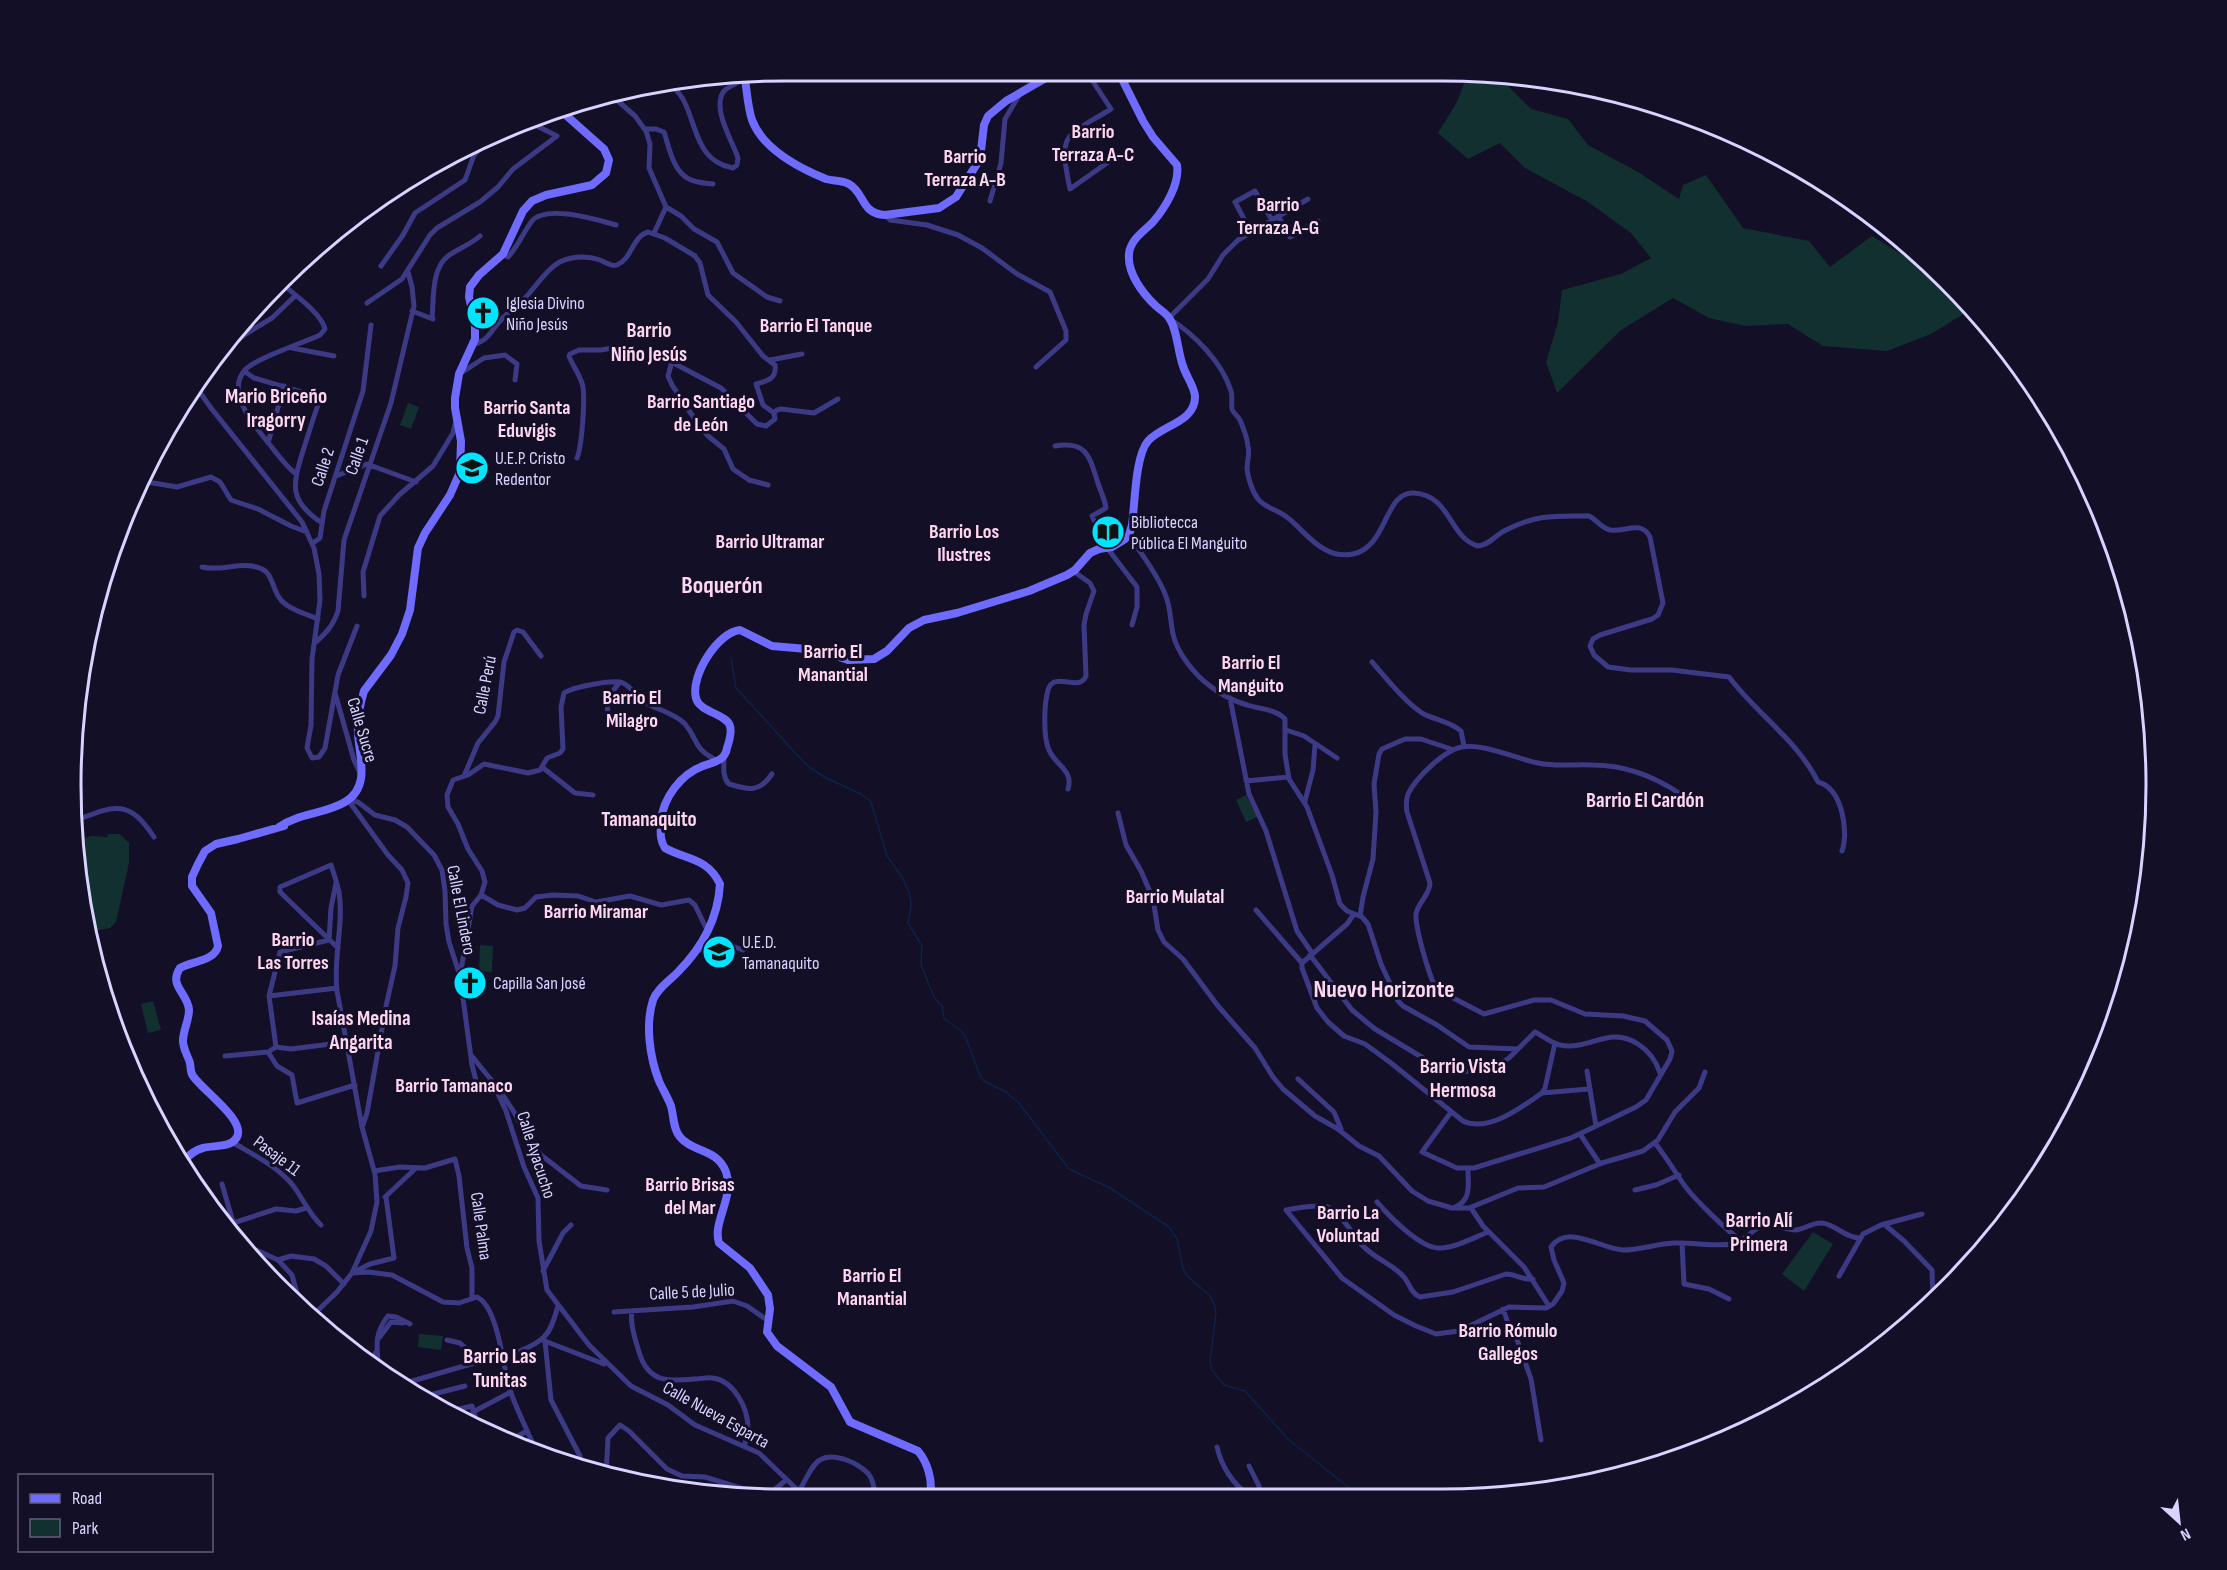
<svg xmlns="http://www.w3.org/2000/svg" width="2227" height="1570" font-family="'Sofia Sans Condensed',sans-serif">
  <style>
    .green { fill: #12302f }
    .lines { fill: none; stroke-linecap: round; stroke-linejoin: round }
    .stream { stroke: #0c2248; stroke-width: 1.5 }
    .street { stroke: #3d3a85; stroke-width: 5 }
    .secondary { stroke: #6f6bff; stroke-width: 8 }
    .labels { text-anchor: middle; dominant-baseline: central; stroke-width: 6; stroke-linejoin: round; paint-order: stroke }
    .poi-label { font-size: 18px; fill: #d9d4ff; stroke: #130f26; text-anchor: start }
    .street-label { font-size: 18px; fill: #d9d4ff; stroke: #130f26 }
    .neighbourhood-label { font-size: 20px; font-weight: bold; fill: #ffd6f0; stroke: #130f26 }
    .quarter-label { font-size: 21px; font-weight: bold; fill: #ffd6f0; stroke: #130f26 }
    .district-label { font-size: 24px; font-weight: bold; fill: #ffd6f0; stroke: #130f26 }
    .rim { fill: none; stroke: #d9d4ff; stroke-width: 3 }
  </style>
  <rect width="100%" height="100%" fill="#130f26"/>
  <!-- green -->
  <path class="green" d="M1468,73L1498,76L1531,109L1568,119L1588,145L1638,172L1679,199L1683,185L1706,175L1743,228L1809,241L1830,267L1872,236L1906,257L1913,252L1973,308L1931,334L1887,351L1823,346L1788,324L1745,326L1709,318L1673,298L1621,330L1557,393L1546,362L1558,322L1562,290L1621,274L1651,258L1631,233L1588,202L1525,168L1500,143L1468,159L1438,133L1457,102Z
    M408,403L419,407L411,429L400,425Z
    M1246,795L1257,817L1246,822L1236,800Z
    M108,834H120L129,843V863L116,922L110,928L89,932L77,879V840L92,836L107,837Z
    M480,945L493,946L492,972L479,971Z
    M153,1001L161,1030L148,1033L141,1004Z
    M1813,1232L1833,1244L1804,1291L1782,1274Z
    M419,1334L443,1336L441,1350L418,1347Z"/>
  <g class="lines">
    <!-- stream -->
    <path class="stream" d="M731,658L736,688L799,757L809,767L826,778L861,794L871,802L887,856L902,877L910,894L911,907L908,923L922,946L921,965L934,997L942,1006L944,1018L962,1032L966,1038L980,1076L984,1081L1006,1092L1019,1103L1069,1169L1110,1188L1169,1227L1177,1239L1183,1268L1187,1276L1209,1295L1214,1303L1216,1313L1210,1362L1212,1370L1224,1385L1245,1391L1289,1440L1347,1486L1354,1494"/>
    <!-- street -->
    <path class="street" d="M1086,71L1111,109C1064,138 1058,132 1070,189L1114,158
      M672,85C676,90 681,95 684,101C697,127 697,162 733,168L737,165L738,158C733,142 711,108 724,91C729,86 739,82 745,79
      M610,94L635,116L646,131L650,144L649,168L666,207L654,233
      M645,129H656L664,132C669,147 673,171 689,179C696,183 706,183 713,184
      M990,201L1001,163L1005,119L1020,94
      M666,207L681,216L694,229L717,242L733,273L767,297L780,301
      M885,215L890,220L927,225L958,235L982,248L1017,274L1050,292L1066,331V340L1036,367
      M1278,216L1290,237L1318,221
      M350,224L363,213
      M1251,232L1235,202L1255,191L1272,220
      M503,254L508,257C518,246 523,233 532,221C546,204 598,220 616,225
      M381,266L403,235L415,213L465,180L474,155L486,143L489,137
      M282,284C294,294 322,314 325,329L320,335C303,343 256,358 245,370C223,394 261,433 274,450C281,459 287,467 296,474
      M367,303L402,279L430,235L437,228L480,202L498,187L513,169L557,136L525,120
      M412,311L433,319
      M432,318C434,299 431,269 448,256C459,248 470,245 480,236
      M1169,318L1208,279L1223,255L1238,240L1308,199
      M1170,319C1195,335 1222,362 1231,391C1233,397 1231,403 1232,409C1233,413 1238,416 1240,420C1243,427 1247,438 1248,446C1250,454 1247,461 1247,469C1248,478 1252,491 1258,499C1265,508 1279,510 1288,518C1301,528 1311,543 1326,550C1335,555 1343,556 1353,554C1388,547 1384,491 1414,493C1451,495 1449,538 1478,546C1490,545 1495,535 1506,530C1538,514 1555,516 1589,516C1597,520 1601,528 1610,530C1624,533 1641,519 1650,537L1663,603L1658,615L1652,619L1600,635L1593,639L1590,646L1594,655L1608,667L1631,670H1672L1729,677C1756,713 1798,741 1818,782C1842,788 1849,831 1842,851
      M473,345C490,339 489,333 500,321C507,313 516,307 524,299C535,288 543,274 555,265C567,256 586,255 600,260C605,262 611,267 617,265C632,259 632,237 648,232L665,238L695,256L700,263L708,295L736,322L763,356L775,365C777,379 767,381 756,384L763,405L774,413L775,419L766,426L757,424L721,388L658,355L618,347L601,350H579L570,354L569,356C573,367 581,376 583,387C585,400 582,446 577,458
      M292,348L334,356
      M224,351L244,335L272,318L295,296
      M770,360L802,354
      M672,361L668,376L672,385L696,421L707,435L724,449L733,469L749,480L768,485
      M244,371L254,378L318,397L319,402C313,419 308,435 303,451C292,486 289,501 322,523
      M461,373L484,358L505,355L517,364L515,380
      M194,384L211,408L302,522L314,548L319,574L320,600L312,659L311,725L307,748L312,758L319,757L325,748L338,675L357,626
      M774,413L777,410L781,409L814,413L838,399
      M268,443L284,386
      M1055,446C1086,441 1089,455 1097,480C1100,491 1104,496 1106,508L1092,516L1108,549L1137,587V607L1132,625
      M336,476L367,464L416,482
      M141,481L177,487L211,477L220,482L231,500L258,509L291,526L307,532
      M1129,535C1141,554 1157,573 1165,594C1171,607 1170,621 1173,634C1177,653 1195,675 1210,686C1220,694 1234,701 1247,705C1259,709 1276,709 1285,719V754L1289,779L1307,807L1332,875L1340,904L1347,911L1362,917L1368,924L1381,964L1398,1001L1403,1006L1437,1025L1469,1047L1518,1049
      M313,543L320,538L324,511L363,391L371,325
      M202,567C222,572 243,560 262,569C273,574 273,592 281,600C290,610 306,614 318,619
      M364,596L363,572L380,516L399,495L433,466L453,433L456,420
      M315,643C326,633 333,626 338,611L344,540L391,403L414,306L412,287L408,272
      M1372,662C1386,678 1405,702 1422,713C1434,720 1450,721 1461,731L1464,746
      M335,693L354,760L361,775
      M1230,698L1249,794L1266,831L1297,931L1312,953
      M611,726C605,704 605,699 620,682
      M1286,730L1304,736L1337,758
      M724,756C724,766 722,777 729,784C749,790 759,793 772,774
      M542,767L575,793L593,795
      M464,776L478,743L495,722L498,716L504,662L514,632L517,630L523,632L541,656
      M1246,781L1288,777
      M1068,789C1074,770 1055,765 1049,750C1043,737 1044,704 1048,690C1054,670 1079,693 1086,676L1084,625L1086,614L1094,591L1090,583L1073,571
      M348,800L388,855L402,870L408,883L406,897L398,928L395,966L386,1006L367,1113L363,1125
      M350,800L358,802L375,815L395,820L407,827L434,855L442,870L445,891L446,924L449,942L460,976L472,1065L479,1092
      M1305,801L1313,770L1315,745
      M1118,813L1126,845L1141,871L1153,899L1158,930L1164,942L1183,959L1218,1006L1255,1048L1273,1077L1283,1089L1315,1116L1338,1129L1359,1146L1379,1156L1412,1191L1428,1201L1452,1208H1469L1518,1188L1544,1187L1602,1163L1643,1151L1658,1140L1675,1112L1699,1088L1705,1072
      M77,820C115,805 129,799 154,837
      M77,835H78
      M481,895L498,905L517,910L525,908L536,897L553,895L578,896L596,902L630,896L661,905L689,900L695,905L708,932
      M1256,910L1302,963
      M1354,914L1347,924L1302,963V968L1317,1008L1328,1022L1344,1036L1365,1044L1391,1063L1463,1121C1488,1133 1522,1107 1542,1093L1545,1088L1555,1043
      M1360,916L1363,897L1373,859L1376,812L1374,784L1379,754L1382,749L1405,739H1421L1451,749
      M698,951L721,942L743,950
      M1310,955L1352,1010L1375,1029L1448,1073L1492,1069L1509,1058L1535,1032C1543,1036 1551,1043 1560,1045C1589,1051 1609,1025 1638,1044C1649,1051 1656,1061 1660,1073
      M460,976L472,906L481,895L485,882L482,871L468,849L458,824L448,807L447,795L453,780L468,775L484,764L528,773L540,770L547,758L560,753L563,749L561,707L564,693C573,687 614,679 623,683C633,688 638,699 648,704C659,710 676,714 685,724C700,742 692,748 718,761
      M269,996L337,988
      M276,1047L269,996L280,952L329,940L331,908L336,883
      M268,1052L277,1066L292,1075L297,1103L355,1085
      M471,1055L492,1081
      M225,1056L268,1052L276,1047L291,1049L347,1042
      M1587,1071L1596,1126
      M491,1079L506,1111L524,1167L538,1198L539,1241L547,1290L550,1294L589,1345L631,1386L668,1405L695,1425L759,1453L806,1498
      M1298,1079L1334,1112L1341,1129
      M498,1088L514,1112L526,1136L541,1155L581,1186L607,1190
      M1542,1093L1589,1089
      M1451,1112L1422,1152L1457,1168H1474L1571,1138L1636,1107L1646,1100L1670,1059L1672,1051L1667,1040L1645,1021L1623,1016L1585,1014L1551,1000H1534L1484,1014L1436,989C1429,975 1415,928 1416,914C1418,902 1430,895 1430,883L1407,812C1406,806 1406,800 1408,794C1416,778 1444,750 1462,747C1483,743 1517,759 1538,763C1556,767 1574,764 1593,765C1624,765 1653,776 1679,793
      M1580,1134L1600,1164
      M232,1142C252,1154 275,1165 291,1183C302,1196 308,1213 321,1225
      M1655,1143C1665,1156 1673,1168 1682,1182C1691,1196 1728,1232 1742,1241
      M374,1171L400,1167L425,1168L455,1159L459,1176L467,1248L472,1268V1298
      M222,1184L233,1222
      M1635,1190L1656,1185L1679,1175
      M385,1197L416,1168
      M1377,1202C1389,1216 1419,1247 1438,1248C1455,1248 1473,1238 1488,1232
      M1455,1207C1472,1200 1468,1184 1468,1169
      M1471,1208L1483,1226L1524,1267L1549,1306
      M1884,1224L1904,1241L1932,1270L1933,1300
      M227,1225L276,1209L296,1211L306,1208
      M239,1242L278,1260L291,1256L314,1259L326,1266L344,1284
      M1682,1243L1684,1284L1709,1289L1729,1299
      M278,1260L292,1275L300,1305
      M356,1271L370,1264L394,1258L386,1197
      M543,1271L563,1233L571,1225
      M352,1273L368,1272L392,1275L443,1302L459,1303L477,1297C498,1307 503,1366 509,1387C516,1409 527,1429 536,1451
      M1839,1276L1863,1234L1881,1225L1922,1214
      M1533,1279C1524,1281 1516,1274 1506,1274L1453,1292L1420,1297C1410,1293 1410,1283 1403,1276C1392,1264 1375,1259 1362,1245C1354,1236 1339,1211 1328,1207C1316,1204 1299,1208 1286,1210L1342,1278L1394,1315L1416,1326L1436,1334L1459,1331L1509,1307L1546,1308L1553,1304L1562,1291L1564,1283L1554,1260L1551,1247C1568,1223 1601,1249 1623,1250C1640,1250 1656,1244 1673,1243C1693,1242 1713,1247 1733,1244C1747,1241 1754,1225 1768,1225C1777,1224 1786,1230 1795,1230C1804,1230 1812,1222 1822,1223C1835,1224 1845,1238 1860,1238
      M1503,1309L1512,1334H1515L1531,1379L1541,1440
      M632,1311C630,1325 635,1338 639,1352C648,1382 667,1382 694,1379C700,1379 707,1377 713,1378C734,1381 748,1408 748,1428C749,1434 746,1440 744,1446
      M614,1312L693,1307L733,1301L747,1306L767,1320
      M312,1316L337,1292L352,1273L371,1231L377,1202L375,1174L362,1127L337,991C333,958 344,924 339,892C337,883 334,874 331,865L280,887V892L338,948
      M379,1338L391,1322L403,1323
      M447,1340L460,1343L469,1351L491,1358
      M542,1340L604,1364
      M545,1341L551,1400L580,1456L582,1468
      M369,1363L377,1351
      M379,1370C377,1348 373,1335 388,1316L396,1317L410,1324
      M402,1384L495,1357C506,1359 536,1345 544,1337C552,1329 555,1316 558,1306
      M422,1397L465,1386
      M447,1412L472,1406L479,1430
      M473,1412L511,1392
      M509,1441L527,1431
      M1217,1447C1222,1468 1232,1482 1248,1495
      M1249,1466L1259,1486L1260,1495
      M606,1476L608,1438L620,1425L629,1431L667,1469L682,1476L705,1477L763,1495L773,1491L786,1480
      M799,1491C805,1482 811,1465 820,1460C834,1451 865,1465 871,1478C874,1484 874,1491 876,1497
      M1284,1492L1285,1495"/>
    <!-- secondary -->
    <path class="secondary" d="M755,75L745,79C747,93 748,108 752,120C763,149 799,168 826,179C833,181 842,180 849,184C865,193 861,214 885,215L939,208L956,197L980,159L984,125L988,116L1006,101L1058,71
      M279,827C299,813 325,814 345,802C371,787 359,756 358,733C357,719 360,704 364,691L391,655L402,634L410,610L418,548L425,533L450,495L460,472L461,441L455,408V398L459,374L475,339V324L469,297L470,287L479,275L503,254L523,211L532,201L546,195L592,185L606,173L609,160L604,149L559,109
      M184,1161C189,1155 195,1150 203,1148C214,1145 231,1148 237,1137C246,1120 202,1090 193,1076C190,1072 191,1068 190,1063C188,1056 183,1049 183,1041C183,1030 189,1021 189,1010C188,993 168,986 180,968C192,961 215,961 218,946L211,913L192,886V877L198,864L205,851L216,844L238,839L284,826
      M930,1497C933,1481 928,1463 918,1451L850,1422L831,1387L777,1346L767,1332L770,1309L768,1295L750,1268L719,1243C712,1222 735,1197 726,1172C717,1148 693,1153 680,1137C673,1129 674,1117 671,1106C668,1098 663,1090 659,1081C650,1058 645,1025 653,1000C657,989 669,981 677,973C702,948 718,920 720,884C707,857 686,860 665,848C659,839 661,831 661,821C663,798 681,774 703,766C714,762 725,761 727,748C729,742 732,732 730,726C727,714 699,712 696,698C690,676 718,632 740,630L772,646L818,650L848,660L874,659L887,651L909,628L924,620L957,613L1029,591L1067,575L1075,570L1090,553L1099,549L1112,547L1125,539L1129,535L1132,525C1135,504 1135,456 1148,441C1162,425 1196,422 1195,396C1194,386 1186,376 1183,366C1178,353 1177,328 1169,318C1166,313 1160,310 1156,306C1143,294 1127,273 1129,254C1130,240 1143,232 1153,222C1165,208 1180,184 1177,165L1153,137L1143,121L1118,71"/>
  </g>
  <!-- icons -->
  <defs>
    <symbol id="church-disc" viewBox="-11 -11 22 22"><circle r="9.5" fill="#00e5ff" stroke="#130f26"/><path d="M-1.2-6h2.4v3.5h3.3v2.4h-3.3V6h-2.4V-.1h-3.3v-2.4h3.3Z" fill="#111"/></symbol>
    <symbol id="school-disc" viewBox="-11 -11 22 22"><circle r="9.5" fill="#00e5ff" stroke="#130f26"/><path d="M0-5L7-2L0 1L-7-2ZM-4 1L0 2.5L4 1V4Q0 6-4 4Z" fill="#111"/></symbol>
    <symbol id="library-disc" viewBox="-11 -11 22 22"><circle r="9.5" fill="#00e5ff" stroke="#130f26"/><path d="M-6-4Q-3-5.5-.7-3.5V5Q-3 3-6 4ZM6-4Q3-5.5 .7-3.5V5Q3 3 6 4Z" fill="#111"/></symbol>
  </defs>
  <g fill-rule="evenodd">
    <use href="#church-disc" x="464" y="294" width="38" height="38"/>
    <use href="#school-disc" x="453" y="449" width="38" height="38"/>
    <use href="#library-disc" x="1089" y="513" width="38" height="38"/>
    <use href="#school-disc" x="700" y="933" width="38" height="38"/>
    <use href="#church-disc" x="451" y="964" width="38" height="38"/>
  </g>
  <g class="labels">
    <!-- poi labels -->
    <g class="poi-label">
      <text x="506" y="303">Iglesia Divino<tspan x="506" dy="21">Niño Jesús</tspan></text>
      <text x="495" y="458">U.E.P. Cristo<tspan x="495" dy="21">Redentor</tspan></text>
      <text x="1131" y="522">Bibliotecca<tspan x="1131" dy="21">Pública El Manguito</tspan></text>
      <text x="742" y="942">U.E.D.<tspan x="742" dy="21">Tamanaquito</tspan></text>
      <text x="493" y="983">Capilla San José</text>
    </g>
    <!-- street labels -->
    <g class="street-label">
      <text transform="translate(357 456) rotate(-71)">Calle 1</text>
      <text transform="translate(323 467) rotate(-72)">Calle 2</text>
      <text transform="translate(485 685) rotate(-79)">Calle Perú</text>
      <text transform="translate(362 730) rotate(73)">Calle Sucre</text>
      <text transform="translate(461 910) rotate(79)">Calle El Lindero</text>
      <text transform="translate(536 1155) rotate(72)">Calle Ayacucho</text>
      <text transform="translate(277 1156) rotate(37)">Pasaje 11</text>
      <text transform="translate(481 1226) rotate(82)">Calle Palma</text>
      <text transform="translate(692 1292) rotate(-3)">Calle 5 de Julio</text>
      <text transform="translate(716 1415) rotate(29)">Calle Nueva Esparta</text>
    </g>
    <!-- neighbourhood labels -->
    <g class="neighbourhood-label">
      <text x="1093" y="132">Barrio<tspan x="1093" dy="23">Terraza A-C</tspan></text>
      <text x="965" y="157">Barrio<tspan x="965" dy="23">Terraza A-B</tspan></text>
      <text x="1278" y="205">Barrio<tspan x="1278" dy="23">Terraza A-G</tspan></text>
      <text x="816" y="326">Barrio El Tanque</text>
      <text x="701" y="402">Barrio Santiago<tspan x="701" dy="23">de León</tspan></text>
      <text x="527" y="408">Barrio Santa<tspan x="527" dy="23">Eduvigis</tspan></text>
      <text x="964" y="532">Barrio Los<tspan x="964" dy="23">Ilustres</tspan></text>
      <text x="770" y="542">Barrio Ultramar</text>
      <text x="833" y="652">Barrio El<tspan x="833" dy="23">Manantial</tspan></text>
      <text x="1251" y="663">Barrio El<tspan x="1251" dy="23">Manguito</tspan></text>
      <text x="632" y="698">Barrio El<tspan x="632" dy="23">Milagro</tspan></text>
      <text x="1175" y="897">Barrio Mulatal</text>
      <text x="596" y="912">Barrio Miramar</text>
      <text x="293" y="940">Barrio<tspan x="293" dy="23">Las Torres</tspan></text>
      <text x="454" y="1086">Barrio Tamanaco</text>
      <text x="690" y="1185">Barrio Brisas<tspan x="690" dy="23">del Mar</tspan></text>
      <text x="1348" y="1213">Barrio La<tspan x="1348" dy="23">Voluntad</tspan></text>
      <text x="872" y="1276">Barrio El<tspan x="872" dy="23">Manantial</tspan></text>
      <text x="1508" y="1331">Barrio Rómulo<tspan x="1508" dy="23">Gallegos</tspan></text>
    </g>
    <!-- quarter labels -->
    <g class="quarter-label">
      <text x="649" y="330">Barrio<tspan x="649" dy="24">Niño Jesús</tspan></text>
      <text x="276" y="396">Mario Briceño<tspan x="276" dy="24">Iragorry</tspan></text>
      <text x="1645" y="800">Barrio El Cardón</text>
      <text x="649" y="819">Tamanaquito</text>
      <text x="361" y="1018">Isaías Medina<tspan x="361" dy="24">Angarita</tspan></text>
      <text x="1463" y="1066">Barrio Vista<tspan x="1463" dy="24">Hermosa</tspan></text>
      <text x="1759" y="1220">Barrio Alí<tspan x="1759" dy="24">Primera</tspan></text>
      <text x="500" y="1356">Barrio Las<tspan x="500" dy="24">Tunitas</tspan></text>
    </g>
    <!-- district labels -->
    <g class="district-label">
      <text x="722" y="585">Boquerón</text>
      <text x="1384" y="989">Nuevo Horizonte</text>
    </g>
  </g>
  <!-- crop -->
  <path d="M0 0H2227V1570H0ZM785 81H1442A704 704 0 0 1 2146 785V785A704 704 0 0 1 1442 1489H785A704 704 0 0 1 81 785V785A704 704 0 0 1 785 81Z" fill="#130f26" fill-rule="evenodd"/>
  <path class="rim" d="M785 81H1442A704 704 0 0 1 2146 785V785A704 704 0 0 1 1442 1489H785A704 704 0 0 1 81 785V785A704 704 0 0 1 785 81Z"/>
  <!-- legend -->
  <rect x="18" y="1474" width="195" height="78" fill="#130f26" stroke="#625e7d" stroke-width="1.5"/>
  <rect x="30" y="1494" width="30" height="9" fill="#6f6bff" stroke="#625e7d" stroke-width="1.5"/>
  <text x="72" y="1504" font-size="18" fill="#d9d4ff">Road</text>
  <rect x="30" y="1519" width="30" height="18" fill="#12302f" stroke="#625e7d" stroke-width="1.5"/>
  <text x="72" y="1534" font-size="18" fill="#d9d4ff">Park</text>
  <!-- north arrow -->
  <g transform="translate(2179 1522) rotate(153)" stroke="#130f26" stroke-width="4.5" paint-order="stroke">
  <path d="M0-4.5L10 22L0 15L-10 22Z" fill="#d9d4ff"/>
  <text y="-9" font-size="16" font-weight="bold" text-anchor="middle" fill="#d9d4ff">N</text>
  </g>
</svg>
